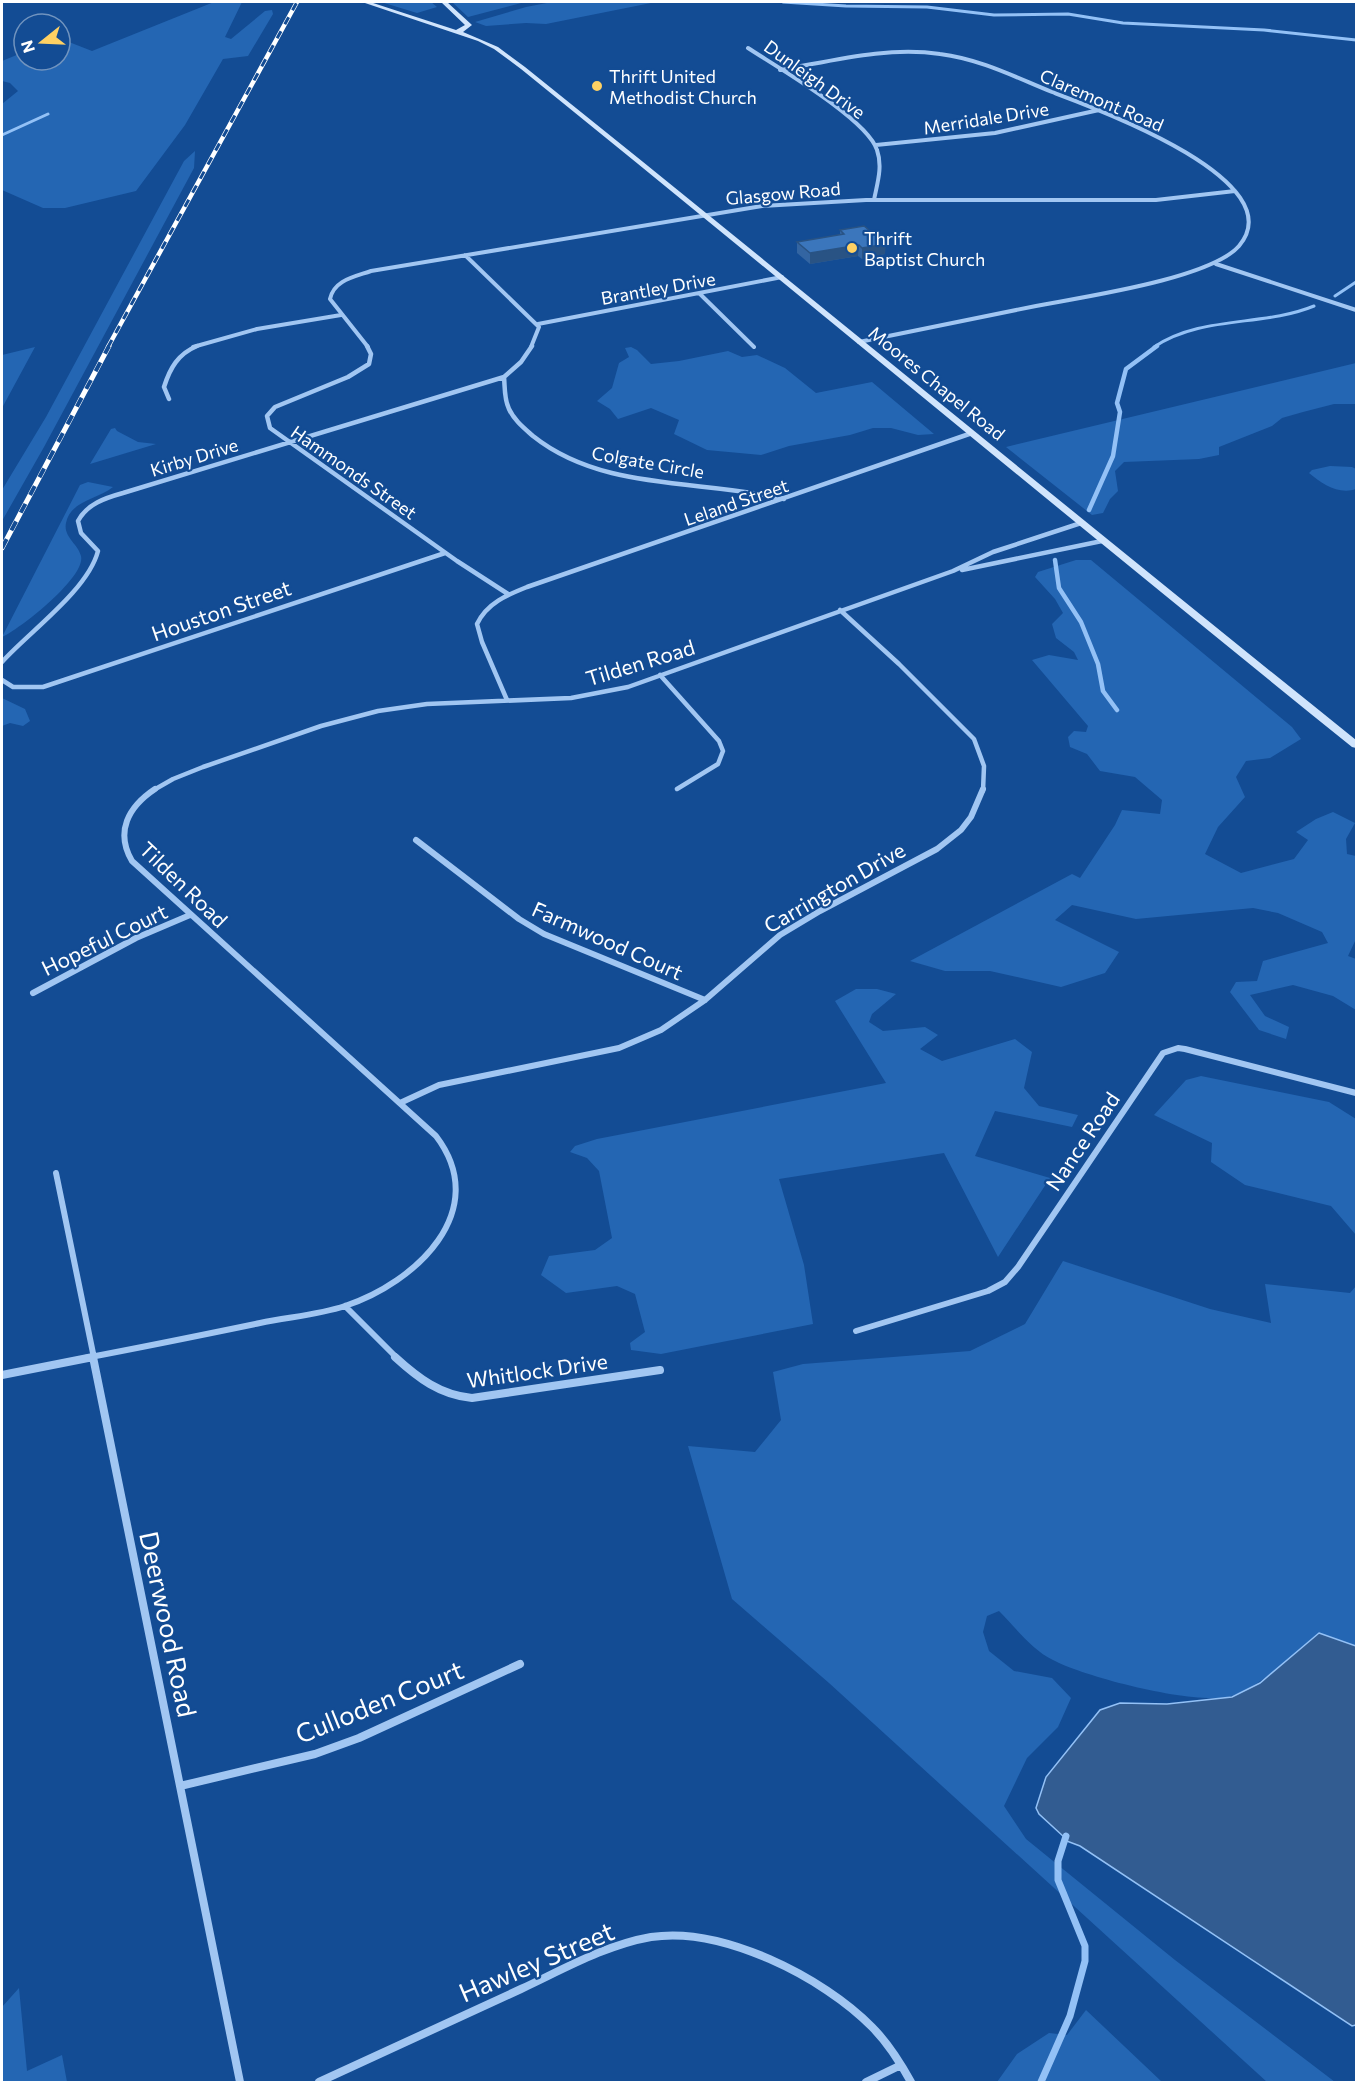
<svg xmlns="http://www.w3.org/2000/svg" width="1358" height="2084" font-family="Commissioner,sans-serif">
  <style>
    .green { fill: #2466b3 }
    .water { fill: #325c91; stroke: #93c1f6; stroke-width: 1.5 }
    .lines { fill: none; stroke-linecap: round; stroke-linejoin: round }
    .stream-far2 { stroke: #93c1f6; stroke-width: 3 }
    .stream-far1 { stroke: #93c1f6; stroke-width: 4.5 }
    .stream { stroke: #93c1f6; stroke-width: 7 }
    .street-far3 { stroke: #a1c6f2; stroke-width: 4 }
    .street-far2 { stroke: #a1c6f2; stroke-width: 4.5 }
    .street-far1 { stroke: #a1c6f2; stroke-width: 6 }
    .street { stroke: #a1c6f2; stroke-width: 8 }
    .secondary { fill: #d0e4fc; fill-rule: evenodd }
    .rail-far1-casing { stroke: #fff; stroke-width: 4.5 }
    .rail-casing { stroke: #fff; stroke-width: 5 }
    .rail-far1 { stroke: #134c94; stroke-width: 3; stroke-dasharray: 8; stroke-linecap: butt }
    .rail { stroke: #134c94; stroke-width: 4; stroke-dasharray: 10; stroke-linecap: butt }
    .wall { fill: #3365a2 }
    .shaded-wall { fill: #295384 }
    .building { fill: #3b76bc; stroke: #295384; stroke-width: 1.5 }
    .poi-dot { fill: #ffd163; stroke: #134c94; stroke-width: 2 }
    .labels { text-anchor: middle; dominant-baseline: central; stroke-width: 4.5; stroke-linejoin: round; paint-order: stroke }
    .far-poi-label { font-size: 18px; fill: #fff; stroke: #134c94; text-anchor: start }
    .far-street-label { font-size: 18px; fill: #fff; stroke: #134c94 }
    .street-label { font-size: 21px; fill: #fff; stroke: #134c94 }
    .near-street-label { font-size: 26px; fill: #fff; stroke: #134c94 }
  </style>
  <rect width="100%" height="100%" fill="#134c94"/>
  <!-- green -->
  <path class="green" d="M214,2H242L225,37L231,39L265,11L272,10L273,14L248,56L223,59L185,125L136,191L65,208H43L2,190V104L18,91L10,83L2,81V61L24,52V60H60V43L69,42L92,51Z
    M381,2H431L437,7L417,13Z
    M452,2H525L468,17Z
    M552,2H656L546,24L526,23L486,26L475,22L526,7Z
    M195,151L194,168L44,447L2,521V490L46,417L184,161Z
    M35,347L2,408V355Z
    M631,347L637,350L651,364L679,361L728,351L742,357L757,355L785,368L816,393L872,382L934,434L918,435L891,428H873L850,435L789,446L761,455L707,450L674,434L679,420L651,408L618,419L610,409L597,401L612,388L619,363L629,357L625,348Z
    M1356,363V404H1334L1303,412L1282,418L1272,426L1219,447V455L1199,459L1124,462L1115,471L1118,491L1110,499L1103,513L1092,515L1006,447Z
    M115,428L117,431L138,442L156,444L90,464L111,429Z
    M1330,466L1352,467L1356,469V489C1339,495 1322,484 1309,473L1312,470Z
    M88,482L113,487C98,499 70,501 66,523C63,537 78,544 81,556C86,577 20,629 2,637L80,485Z
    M1076,560H1091L1292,727L1301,739L1270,758L1246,761L1236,777L1245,797L1218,827L1205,854L1241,873L1294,859L1308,840L1296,832L1316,819L1333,812L1355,823L1346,839L1347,854L1356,856V939L1348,956L1356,959V1010L1333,996L1293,985L1250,995L1265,1016L1289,1027L1286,1039L1259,1030L1230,992L1236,982L1257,981L1263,961L1328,943L1322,932L1278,913L1253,908L1136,919L1072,905L1055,920L1119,952L1105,973L1061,987L990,971H945L910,961L1072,874L1080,878L1115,825L1122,810L1160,814L1162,800L1135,777L1100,771L1087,754L1070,747L1068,737L1074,731L1086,732L1088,726L1032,660L1049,655L1078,660L1074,652L1056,638L1052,624L1063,613L1055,599L1035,577L1038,572Z
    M2,698L25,709L30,721L23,726L10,723L2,726Z
    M856,989H877L896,994L872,1014L869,1022L883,1031L925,1027L938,1035L920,1049L942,1061L1015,1039L1032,1052L1024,1088L1039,1106L1078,1115L1072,1127L995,1111L975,1156L1050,1178L998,1257L944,1153L779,1179L804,1265L813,1324L661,1354L631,1350L630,1343L645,1332L635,1294L617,1286L566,1293L541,1275L549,1256L595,1250L612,1238L599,1171L587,1158L570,1152L575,1146L597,1139L886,1083L835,1001Z
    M1201,1076L1329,1102L1356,1119V1235L1331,1206L1245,1185L1211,1162L1212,1143L1154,1115L1186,1080Z
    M1063,1261L1210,1309L1271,1323L1265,1284L1350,1293L1356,1286V1646L1319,1633C1292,1655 1267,1682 1234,1695C1203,1708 1084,1677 1053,1660C1032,1650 1015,1627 999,1611L987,1616L983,1632L989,1651L1014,1671L1052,1678L1071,1698L1058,1727L1027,1758L1004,1806L1026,1839L1175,1960L1335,2082H1267L829,1683L732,1599L688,1446L755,1452L781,1420L773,1372L803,1364L970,1351L1025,1324Z
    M19,1988L27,2071L62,2055L67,2082H2V2007Z
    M1086,2010L1162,2082H997L1017,2054L1049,2033L1067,2035Z"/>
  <!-- water -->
  <path class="water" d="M1319,1633L1356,1646V2025L1352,2026L1080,1846L1064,1840V1837L1039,1814L1036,1808L1046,1777L1100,1710L1120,1703L1167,1704L1232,1697L1260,1683Z"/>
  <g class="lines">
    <!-- stream-far2 -->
    <path class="stream-far2" d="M783,2L846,6L927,7L994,15L1068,14L1123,23L1264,30L1356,40
      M2,135L48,114
      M1335,296L1356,282
      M1154,347C1202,315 1263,327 1314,306"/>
    <!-- stream-far1 -->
    <path class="stream-far1" d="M1089,510L1113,456L1120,412L1117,403L1126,369L1157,346
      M1055,560L1059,588L1081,622L1098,664L1103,691L1117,710"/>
    <!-- stream -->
    <path class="stream" d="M1041,2082L1070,2016L1085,1961V1946L1058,1880V1861L1066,1836"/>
    <!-- street-far3 -->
    <path class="street-far3" d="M748,48C777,67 867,119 877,150C883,167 877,184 874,200
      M780,70C832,61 887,46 940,54C980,59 1015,77 1052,92C1092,107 1295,180 1239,246C1210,279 1082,297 1036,306C977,318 918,330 859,342
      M876,145L995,133L1099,110
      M465,255L539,327L531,347
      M1216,264L1356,310
      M700,294L754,347
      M538,324L782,277
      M193,347L257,329L341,315
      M368,347L330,299C334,280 354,277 371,271L762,206L866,200H1156L1235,191"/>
    <!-- street-far2 -->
    <path class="street-far2" d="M367,346L371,354L369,364L348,377L275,407L267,416L270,428L457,561L508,594
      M532,346L521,362L504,377C505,387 504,399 509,409C514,420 524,428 533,436C603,492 701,479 784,499
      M169,399L164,387C170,368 178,354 197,346
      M962,570L1102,541
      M840,610L899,664L974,739L984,766L983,791
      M2,662C29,632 88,590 98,551L81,533L78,521C87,504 105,498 123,493L504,377
      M660,675L719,741L723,751L718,764L677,789
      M2,680L13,687H43L445,553
      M507,700L482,642L477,624C487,603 507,595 527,587L972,433
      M152,791L173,779L203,767L321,726L378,711L427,704L571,698L628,687L953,571L993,552L1081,523"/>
    <!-- street-far1 -->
    <path class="street-far1" d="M416,840L519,919L544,934L705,1000
      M33,993L136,938L190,915
      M400,1103L439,1085L619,1048L661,1030L705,1000L780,935L820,911L937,849L961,830L971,817L983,789
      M56,1173L94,1358
      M345,1306L397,1358
      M856,1331L988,1291L1005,1282L1018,1267L1163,1053L1178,1048L1185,1049L1356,1093
      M85,1358C143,1347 202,1335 260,1323C288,1317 318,1315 345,1306C415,1283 493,1211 436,1136L132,861C115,832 128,807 155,789"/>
    <!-- street -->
    <path class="street" d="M93,1357L240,2082
      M395,1357C418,1378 440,1395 472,1398L660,1370
      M2,1375L93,1357
      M180,1786L315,1754L359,1738L520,1664
      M319,2082C386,2051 453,2020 521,1989C562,1970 605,1945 651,1937C722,1926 823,1977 872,2027C888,2043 900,2062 911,2082
      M866,2082L901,2065"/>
    <!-- secondary -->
    <path class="secondary" d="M362,2H370L456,30L465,25L441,2H447L472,25L463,32L498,47L525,67C803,290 1078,517 1356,740V748L1352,747C1074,523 799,294 521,69L494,49L478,41Z"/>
    <defs>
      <path id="rail-far1" d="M108,347L297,2"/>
      <path id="rail" d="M2,548L109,346"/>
    </defs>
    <!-- rail-far1 casing -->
    <use href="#rail-far1" class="rail-far1-casing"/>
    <!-- rail casing -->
    <use href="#rail" class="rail-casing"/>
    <!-- rail-far1 -->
    <use href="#rail-far1" class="rail-far1"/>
    <!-- rail -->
    <use href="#rail" class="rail"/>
  </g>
  <!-- wall -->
  <path class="wall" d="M840,230L885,254L862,259L858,256L810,264L797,253V242L840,235Z"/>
  <!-- shaded-wall -->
  <path class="shaded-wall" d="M886,244L885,254L862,259V248Z
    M859,245L858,256L810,264V253Z"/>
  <!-- building -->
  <path class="building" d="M864,226L886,244L862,248L859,245L810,253L797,242L844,234L840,230Z"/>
  <!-- markers -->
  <g class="poi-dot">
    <circle cx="597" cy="86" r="6"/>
    <circle cx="852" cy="248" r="6"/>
  </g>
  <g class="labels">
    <!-- far-poi labels -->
    <g class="far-poi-label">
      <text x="609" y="76">Thrift United<tspan x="609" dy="21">Methodist Church</tspan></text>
      <text x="864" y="238">Thrift<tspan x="864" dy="21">Baptist Church</tspan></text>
    </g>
    <!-- far-street labels -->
    <g class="far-street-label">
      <text transform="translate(815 79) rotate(36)">Dunleigh Drive</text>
      <text transform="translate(1102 100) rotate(23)">Claremont Road</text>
      <text transform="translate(986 118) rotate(-9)">Merridale Drive</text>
      <text transform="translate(783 193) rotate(-5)">Glasgow Road</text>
      <text transform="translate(658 288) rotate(-10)">Brantley Drive</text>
      <text transform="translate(937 383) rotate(39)">Moores Chapel Road</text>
      <text transform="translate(194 457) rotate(-17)">Kirby Drive</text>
      <text transform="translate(648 462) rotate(10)">Colgate Circle</text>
      <text transform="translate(354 472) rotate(35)">Hammonds Street</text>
      <text transform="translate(736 502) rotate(-19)">Leland Street</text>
    </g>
    <!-- street labels -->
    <g class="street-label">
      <text transform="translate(221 610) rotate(-19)">Houston Street</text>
      <text transform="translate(640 662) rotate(-17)">Tilden Road</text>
      <text transform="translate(184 884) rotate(44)">Tilden Road</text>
      <text transform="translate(834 887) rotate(-30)">Carrington Drive</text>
      <text transform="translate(104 939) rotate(-26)">Hopeful Court</text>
      <text transform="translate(608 940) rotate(24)">Farmwood Court</text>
      <text transform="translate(1082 1141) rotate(-56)">Nance Road</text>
      <text transform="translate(537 1370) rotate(-8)">Whitlock Drive</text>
    </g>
    <!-- near-street labels -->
    <g class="near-street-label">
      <text transform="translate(169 1624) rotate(78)">Deerwood Road</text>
      <text transform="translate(379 1701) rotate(-22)">Culloden Court</text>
      <text transform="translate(536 1961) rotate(-23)">Hawley Street</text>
    </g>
  </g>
  <!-- border -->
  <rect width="1358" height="2084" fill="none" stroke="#ffffff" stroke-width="6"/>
  <!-- north arrow -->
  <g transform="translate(42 42) rotate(252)"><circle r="28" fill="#134c94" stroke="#7194bf" stroke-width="1.5"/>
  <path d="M0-4.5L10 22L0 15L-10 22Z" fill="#ffd163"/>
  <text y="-9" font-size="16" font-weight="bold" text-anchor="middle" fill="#ffffff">N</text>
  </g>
</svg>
